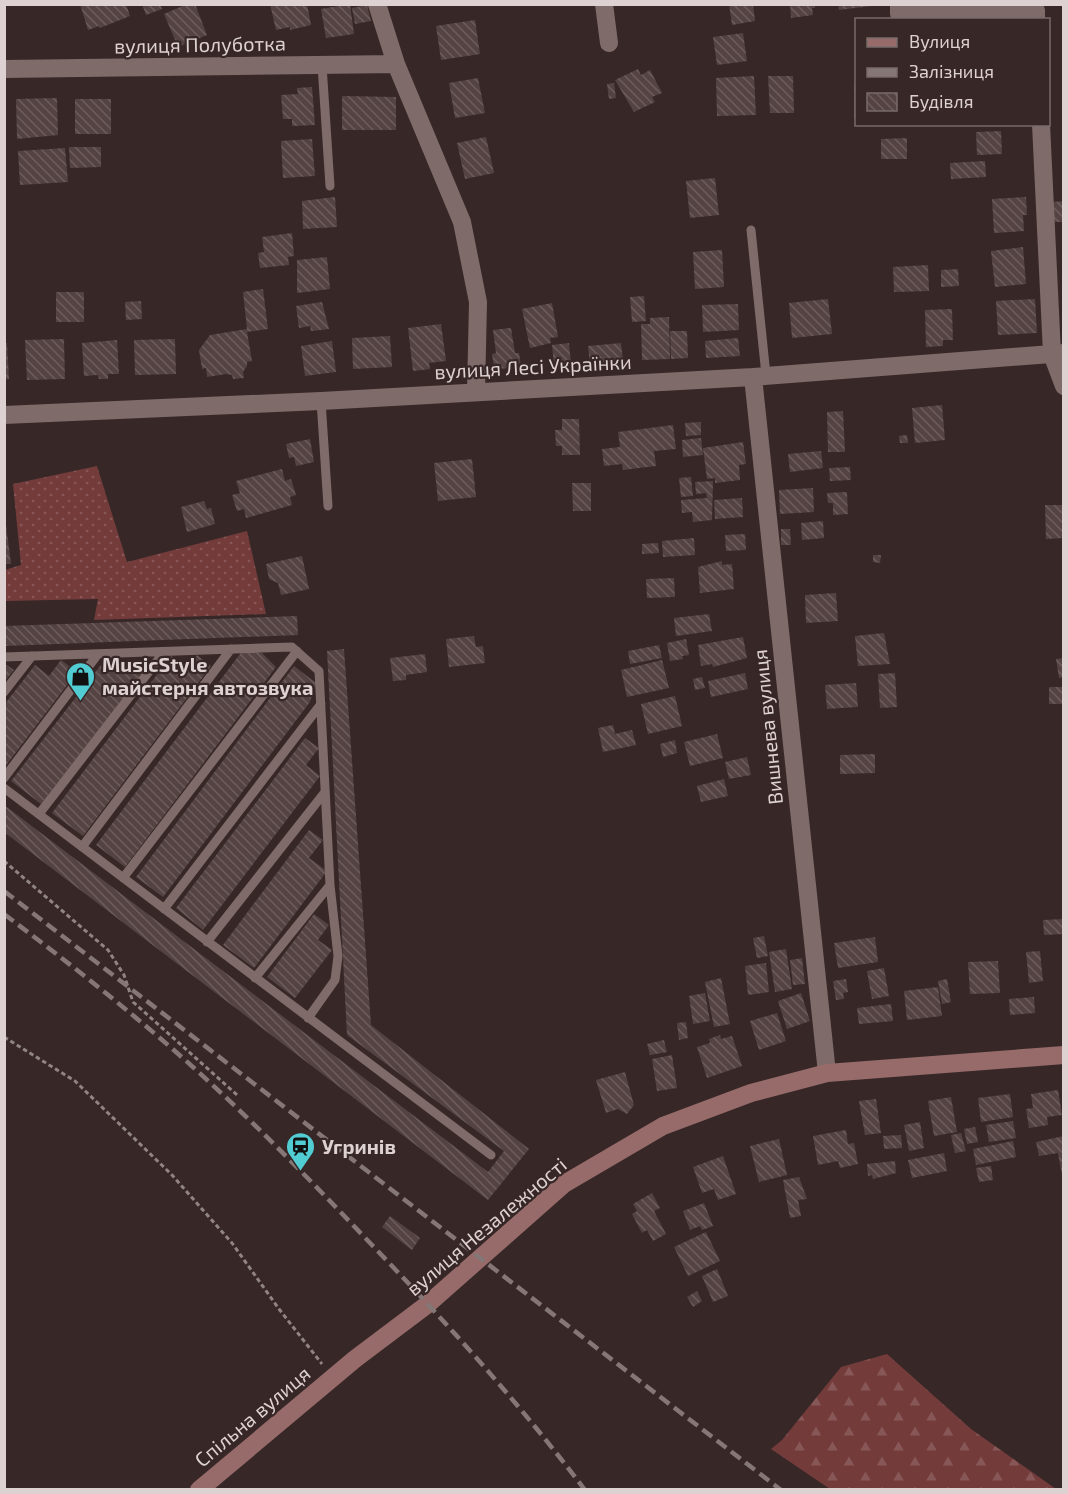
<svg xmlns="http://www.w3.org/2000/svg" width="1068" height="1494" font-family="'Exo 2',sans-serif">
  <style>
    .grass { fill: url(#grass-dots) }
    .forest { fill: url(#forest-firs) }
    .building { fill: url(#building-back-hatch) }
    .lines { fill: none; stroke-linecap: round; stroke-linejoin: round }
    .path { stroke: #918484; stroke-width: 3; stroke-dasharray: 4.5 3; stroke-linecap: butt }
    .lane { stroke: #7e6b6a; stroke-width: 9 }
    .street { stroke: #7e6b6a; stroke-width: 18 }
    .secondary { stroke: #966b6a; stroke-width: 18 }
    .rail { stroke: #847776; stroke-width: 4.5; stroke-dasharray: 12 6; stroke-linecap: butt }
    .labels { text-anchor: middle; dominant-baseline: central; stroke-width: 4.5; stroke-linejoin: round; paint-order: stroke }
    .street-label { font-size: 20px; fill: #ddd2d1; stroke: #372727 }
    .poi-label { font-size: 20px; font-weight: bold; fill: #ddd2d1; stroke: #372727; text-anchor: start }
  </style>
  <defs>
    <pattern id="grass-dots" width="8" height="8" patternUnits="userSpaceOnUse" patternTransform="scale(1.5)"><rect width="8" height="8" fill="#743b3b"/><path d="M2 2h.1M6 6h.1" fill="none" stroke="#875656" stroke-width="1.8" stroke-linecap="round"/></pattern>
    <pattern id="forest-firs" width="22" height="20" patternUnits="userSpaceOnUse" patternTransform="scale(1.5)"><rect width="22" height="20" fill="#743b3b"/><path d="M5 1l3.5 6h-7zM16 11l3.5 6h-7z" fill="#875656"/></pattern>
    <pattern id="building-back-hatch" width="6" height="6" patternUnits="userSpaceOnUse" patternTransform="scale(1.5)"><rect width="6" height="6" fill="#544342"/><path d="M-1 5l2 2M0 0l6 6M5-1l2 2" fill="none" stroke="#6c5d5c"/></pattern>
  </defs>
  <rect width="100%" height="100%" fill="#372727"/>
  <!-- grass -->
  <path class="grass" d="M97,466L127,562L247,531L266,614L94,620L98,599L5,601V570L21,565L13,484Z"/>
  <!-- forest -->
  <path class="forest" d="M887,1354L971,1429L1056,1489H830L771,1449L782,1440L841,1367Z"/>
  <!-- building -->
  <path class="building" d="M80,4H126L130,16L100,28L99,26L88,30Z
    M142,4H160L162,9L146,15Z
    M187,4H195L207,35L178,47L164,14Z
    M270,4H307L311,25L290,30V27L276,30Z
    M350,4L354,34L326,38L321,9Z
    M729,4H753L755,21L732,25Z
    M790,4H815V8H812L813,15L791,18Z
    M838,4H872V6L839,10Z
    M367,5L371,21L355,24L352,8Z
    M475,20L480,54L441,60L436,26Z
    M743,33L747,61L717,65L713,37Z
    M638,69L641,75L650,70L662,93L652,97L655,102L634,112L615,80Z
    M754,76L756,115L717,116L716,78Z
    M768,76H793L794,113H770Z
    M478,78L485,113L455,118L449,83Z
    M614,83L616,98L609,99L607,84Z
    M854,83H856V118H854Z
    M312,87L315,125L292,126V119H283L281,95L298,94L297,88Z
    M342,96L396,97V130H342Z
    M57,98L58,135L17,139L16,99Z
    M75,99H111V134H75Z
    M1001,131L1002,154L977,155L976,132Z
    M486,137L494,173L465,179L457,143Z
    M907,138V159H881V139Z
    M312,139L315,176L283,178L281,141Z
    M69,147H101V167L70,168Z
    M65,148L68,182L20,185L18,151Z
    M985,161L986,177L951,179L950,163Z
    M715,178L719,215L690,218L686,181Z
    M335,197L337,227L303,229L302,201Z
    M1026,197L1027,215H1023L1024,231L994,233L992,199Z
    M1064,201V222H1054L1053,202Z
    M292,233L294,256L288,257L289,265L260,268L258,253L264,252L262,237Z
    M1023,247L1026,284L995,287L991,251Z
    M722,250L724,287L695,289L693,252Z
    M327,257L330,289L297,293V260Z
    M928,265L929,291L894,292L893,267Z
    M958,269L959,286L941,287V270Z
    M263,289L268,329L247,332L252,361L247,362V366L243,372L244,378L233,379L232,375L226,374L207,377L206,368L202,369L199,350L210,335L247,329L243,292Z
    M56,292H84V322H56Z
    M644,296L646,321L632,322L630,297Z
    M828,299L832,334L792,338L789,303Z
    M1035,299L1037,333L998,335L996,301Z
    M141,301L142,319L126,320L125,302Z
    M322,302L329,329L311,331L310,326L299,328L296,306Z
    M552,303L558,337L550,338L551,343L530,348L522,309Z
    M738,304L739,330L703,332L702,305Z
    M952,309L953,340H943V346L926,347L925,310Z
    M669,317L670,359L642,360L641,324H650V318Z
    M441,324L446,361L429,363L430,369L413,371L408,328Z
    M511,328L515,353H519L521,367L498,369V366L494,367L492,354L496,353L493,330Z
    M670,331H687L688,358L671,359Z
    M390,336L392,367L353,369L352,338Z
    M738,338L740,356L706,358L705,341Z
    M64,339L65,379L27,380L25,340Z
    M175,339L176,374L135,375L134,340Z
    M117,340L119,374H108V379H99L98,375L84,376L82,343Z
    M332,341L336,372L305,376L301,346Z
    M4,343H7L9,379L4,380Z
    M569,343L571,363L554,365L552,345Z
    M621,343L623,361L590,364L588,346Z
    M942,405L945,440L915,443L912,408Z
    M843,411L845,452H828L827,412Z
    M562,419H579L580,455H562V446H556L555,430H562Z
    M701,422V435L686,436L685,423Z
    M673,425L676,449L654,451L656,466L623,470L622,464L604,466L602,449L620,447L618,432Z
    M907,435L908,443H900L899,436Z
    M701,438L703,455L683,457L682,440Z
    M310,439L314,462L296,466L294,457L289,458L286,444Z
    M743,442L746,464L739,465L740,480L715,483V478L707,479L703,448Z
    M821,451L823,468L790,472L788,454Z
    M472,459L476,497L438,501L434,463Z
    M850,467L851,480L830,481L829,468Z
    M282,469L285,481L291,479L296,495L290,497L292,505L246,518L244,509L237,511L232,495L240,493L236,481Z
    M691,477L693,496L681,497L679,478Z
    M713,481L712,520L693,522L692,512L682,513L681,500L707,498L706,493L696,494L695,482Z
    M572,483H591V511H573Z
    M813,488L814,512L780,514L779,490Z
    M847,492L848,514L833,515V503H828L827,493Z
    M742,498L743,517L715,519L714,500Z
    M204,501L207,509L211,508L215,524L187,532L181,507Z
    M1045,505H1063L1064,538L1046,539Z
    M4,509L11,564H4Z
    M823,521L824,538L802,540L801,523Z
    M781,529H790L791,545H781Z
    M745,534L746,550L726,551L725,535Z
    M694,538L695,555L663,557L662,541Z
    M658,543L659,553L642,554V544Z
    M873,555H881L880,563L873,562Z
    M302,556L309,589L281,595L278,583L269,579L266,564Z
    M722,561V565L732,564L734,589L700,593L698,567Z
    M674,578L675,597L647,598L646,579Z
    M836,593L838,621L806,623L805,595Z
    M709,614L712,631L676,636L674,618Z
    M297,616L298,635L4,646V626Z
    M884,633L890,664L858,666L855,636Z
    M474,636L476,647L483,646L485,663L449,667L446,639Z
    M743,637L747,658L713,667L712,664L701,666L698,645Z
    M686,639L689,655L682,656L683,659L670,661L667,643Z
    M659,645L662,658L630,664L628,651Z
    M344,649L371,1025L529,1149L488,1200L4,832V805L488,1172L504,1151L347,1035L327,651Z
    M243,650L262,653L276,667L125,867L96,845Z
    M425,654L427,672L406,675V680L393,681L390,658Z
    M197,655L211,666L83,836L52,813L171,656L188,668Z
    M107,657L122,669L128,661L143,672L41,804L11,781Z
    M1064,658V677L1059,678L1056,659Z
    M61,660L77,672L4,768V705L35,665L49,676Z
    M662,660L669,688L627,697L621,670Z
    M4,663L14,670L4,682Z
    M294,666L316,683L310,702L163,897L136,877Z
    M745,673L748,689L711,697L708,681Z
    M895,673L897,707L880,708L878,674Z
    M702,677L705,688L695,690L693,679Z
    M856,683L858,707L827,709L825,685Z
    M1049,687H1064V704H1049Z
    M675,696L682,726L648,734L641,704Z
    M613,725L615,734L632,730L636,745L603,752L598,728Z
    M717,734L723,758L690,766L684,742Z
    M305,738L319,748L306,765L320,776L203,930L176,908Z
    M675,740L677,753L663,757L660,744Z
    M875,754V773L840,774V755Z
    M747,757L751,775L729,779L725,762Z
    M724,779L728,796L701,802L697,786Z
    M309,830L323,840L309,858L327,871L254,968L223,945Z
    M314,914L329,925L318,940L332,950L295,998L267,977Z
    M1064,919V934L1044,935L1043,920Z
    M764,936L768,956L757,958L753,938Z
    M875,937L878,962L838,968L834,943Z
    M786,949L792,989L775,992L769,952Z
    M1040,951L1043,981L1029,983L1026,952Z
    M802,958L805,984L793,985L790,960Z
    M998,961L1000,993L970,994L968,962Z
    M766,963L769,992L748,995L745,966Z
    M884,968L889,996L872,999L867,971Z
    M721,978L730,1024L714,1027L705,982Z
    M846,979L848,992L843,993L844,999L836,1000L833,981Z
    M947,979L951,1002L942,1004L938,981Z
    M938,987L942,1016L907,1020L904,991Z
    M705,993L710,1021L693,1024L689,996Z
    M801,993L810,1021L787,1029L778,1001Z
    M1034,997L1035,1013L1010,1015L1009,999Z
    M891,1004L893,1021L859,1024L857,1008Z
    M777,1013L786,1041L759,1050L750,1021Z
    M686,1022L688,1038L679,1040L677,1023Z
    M720,1035L721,1039L732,1036L742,1066L707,1078L697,1047L710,1043L709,1039Z
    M664,1040L667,1052L650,1055L647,1044Z
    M672,1055L677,1088L657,1091L652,1059Z
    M625,1072L634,1105L627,1114L618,1109L606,1113L596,1080Z
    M1058,1090L1062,1115L1047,1117L1048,1125L1029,1128L1026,1109L1033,1108L1031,1094Z
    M1010,1094L1013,1117L981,1122L978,1098Z
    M951,1097L957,1132L934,1136L928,1101Z
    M876,1099L881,1133L865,1135L859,1101Z
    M1013,1121L1016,1138L989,1142L986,1125Z
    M920,1122L924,1148L909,1151L904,1125Z
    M975,1127L978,1142L967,1144L964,1129Z
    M846,1130L848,1144L854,1143L858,1164L840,1168L838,1161L818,1165L813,1136Z
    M961,1133L966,1151L955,1153L951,1135Z
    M901,1135L902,1148L884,1149L883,1136Z
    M1064,1136V1175H1062L1058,1153L1039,1156L1036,1142Z
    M779,1139L787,1175L759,1182L750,1146Z
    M1013,1141L1016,1157L976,1165L973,1149Z
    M944,1153L947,1171L912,1178L908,1160Z
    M723,1156L736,1194L718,1200L714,1189L702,1193L693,1167Z
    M895,1161L896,1173L873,1179L872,1175L868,1176L867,1164Z
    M991,1166L993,1180L979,1182L976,1168Z
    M799,1177L807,1199L798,1200L801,1216L790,1218L783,1180Z
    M652,1193L660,1208L654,1211L666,1234L653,1241L647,1230L642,1233L632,1214L637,1211L633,1204Z
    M704,1203L713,1226L702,1230L700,1226L690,1230L683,1211Z
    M390,1216L420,1238L412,1250L382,1227Z
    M706,1232L720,1261L688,1276L674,1247Z
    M717,1269L728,1296L713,1302L702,1276Z
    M697,1291L702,1301L693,1307L687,1297Z"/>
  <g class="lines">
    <!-- path -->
    <path class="path" d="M4,861L108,950L124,975L133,1002L237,1095
      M4,1037L75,1081L172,1175L232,1243L279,1309L322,1364"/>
    <!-- lane -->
    <path class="lane" d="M322,65L330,186
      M751,230L766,375
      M321,401L328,506
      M4,657L292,647L319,671L330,885L338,956L335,980L308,1018
      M4,692L32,656
      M4,778L98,654
      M4,788L491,1155
      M39,814L164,652
      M82,847L231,649
      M123,878L297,651
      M164,909L321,704
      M207,942L325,792
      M255,978L330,885"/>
    <!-- street -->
    <path class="street" d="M377,4L396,64L462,222L478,302L476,392
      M604,4L609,43
      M899,4V14L1036,10V20
      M4,69L396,64
      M1041,124L1052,354L1064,386
      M753,377L827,1073
      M4,415L321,401L753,377L1064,353"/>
    <!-- secondary -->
    <path class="secondary" d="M199,1490L355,1359L428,1304L564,1184L663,1126L751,1093L827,1073L1064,1055"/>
    <!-- rail -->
    <path class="rail" d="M4,891L781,1490
      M4,914C69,963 134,1014 194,1068C256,1124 314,1184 371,1244C446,1322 519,1403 585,1490"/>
  </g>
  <!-- icons -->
  <defs>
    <symbol id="shop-pin" viewBox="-11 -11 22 30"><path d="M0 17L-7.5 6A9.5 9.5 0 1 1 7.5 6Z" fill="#51ccd3" stroke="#372727"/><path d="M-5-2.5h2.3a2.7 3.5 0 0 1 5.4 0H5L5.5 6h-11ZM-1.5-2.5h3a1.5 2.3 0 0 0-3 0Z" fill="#111"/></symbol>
    <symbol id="station-pin" viewBox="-11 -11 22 30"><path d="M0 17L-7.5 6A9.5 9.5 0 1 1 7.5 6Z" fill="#51ccd3" stroke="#372727"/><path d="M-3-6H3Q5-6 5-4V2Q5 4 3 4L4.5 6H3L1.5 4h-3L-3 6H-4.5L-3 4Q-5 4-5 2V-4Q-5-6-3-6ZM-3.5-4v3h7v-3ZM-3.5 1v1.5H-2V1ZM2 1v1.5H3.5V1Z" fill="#111"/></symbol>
  </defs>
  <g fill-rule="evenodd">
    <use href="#shop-pin" x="64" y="660" width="33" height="45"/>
    <use href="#station-pin" x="284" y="1130" width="33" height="45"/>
  </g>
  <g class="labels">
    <!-- street labels -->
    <g class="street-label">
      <text transform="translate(200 44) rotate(-1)">вулиця Полуботка</text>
      <text transform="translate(533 366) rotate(-3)">вулиця Лесі Українки</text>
      <text transform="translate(767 727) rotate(-96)">Вишнева вулиця</text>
      <text transform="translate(486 1226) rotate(-40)">вулиця Незалежності</text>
      <text transform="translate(252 1416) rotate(-40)">Спільна вулиця</text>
    </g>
    <!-- poi labels -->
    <g class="poi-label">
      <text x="102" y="664">MusicStyle<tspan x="102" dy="23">майстерня автозвука</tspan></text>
      <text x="322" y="1146">Угринів</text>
    </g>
  </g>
  <!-- border -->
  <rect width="1068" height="1494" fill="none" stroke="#ddd2d1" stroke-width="12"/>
  <!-- legend -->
  <rect x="855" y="18" width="195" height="108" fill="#372727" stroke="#796b6b" stroke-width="1.5"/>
  <rect x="867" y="38" width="30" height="9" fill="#966b6a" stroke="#796b6b" stroke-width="1.5"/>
  <text x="909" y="48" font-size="18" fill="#ddd2d1">Вулиця</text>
  <rect x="867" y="68" width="30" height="9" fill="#847776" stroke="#796b6b" stroke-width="1.5"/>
  <text x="909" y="78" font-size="18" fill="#ddd2d1">Залізниця</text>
  <rect x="867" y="93" width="30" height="18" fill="url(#building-back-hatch)" stroke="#796b6b" stroke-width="1.5"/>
  <text x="909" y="108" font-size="18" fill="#ddd2d1">Будівля</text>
</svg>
